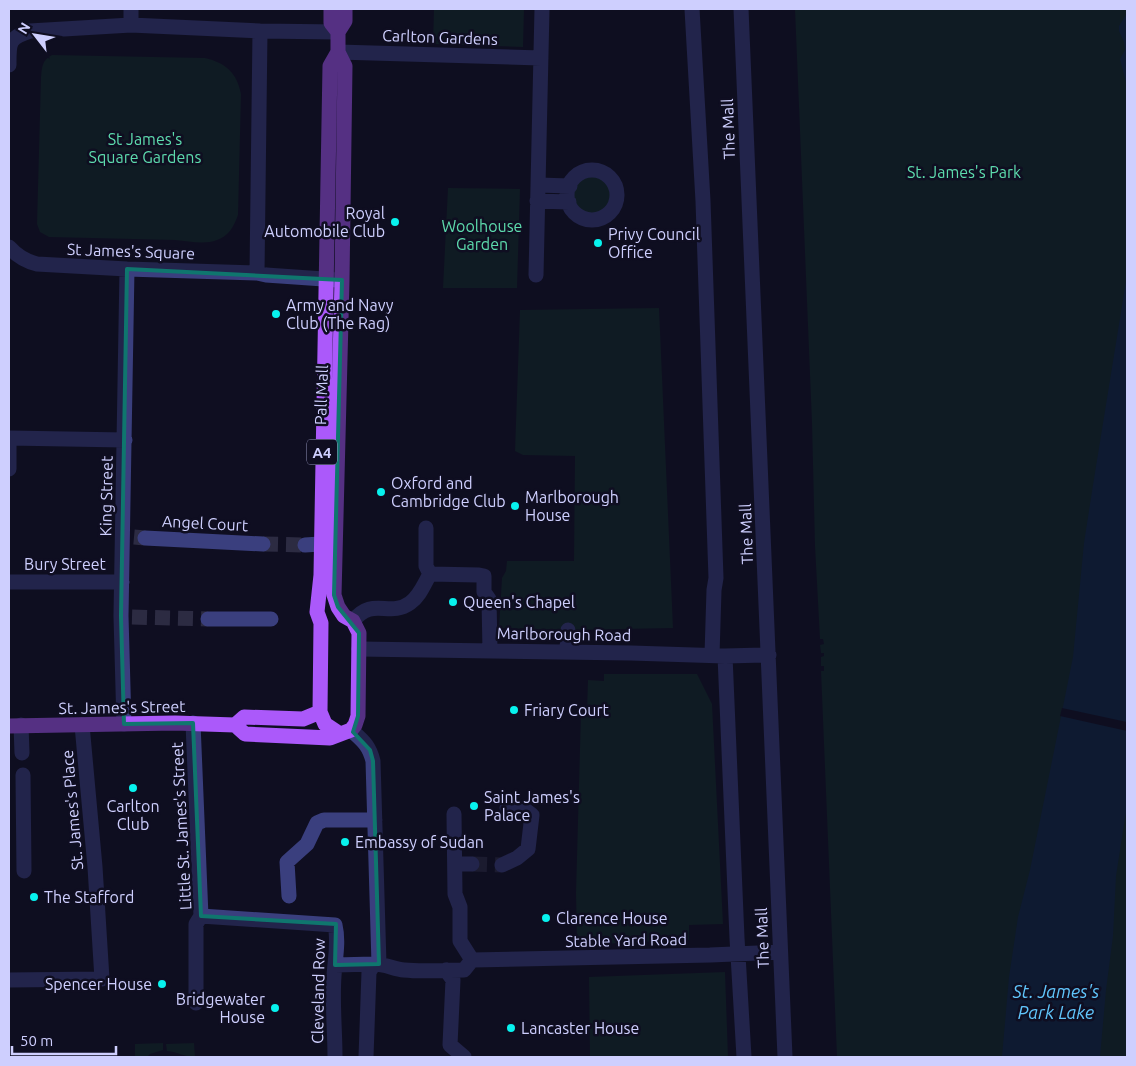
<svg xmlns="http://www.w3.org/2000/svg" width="1136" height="1066" font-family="Ubuntu,sans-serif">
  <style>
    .green { fill: #112a26 }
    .water { fill: #0e2945 }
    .pier { fill: #0f0e21 }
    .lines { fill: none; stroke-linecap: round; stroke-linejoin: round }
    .minor-tunnel { stroke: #2c2b42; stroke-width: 15; stroke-dasharray: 15 8; stroke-linecap: butt }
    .minor { stroke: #3a3f7e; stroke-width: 15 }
    .major { stroke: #ab59fa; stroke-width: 15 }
    .marked { fill: none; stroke: #0f766e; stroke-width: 4; stroke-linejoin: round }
    .poi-dot { fill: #07f2ee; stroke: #0f0e21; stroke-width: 2 }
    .labels { text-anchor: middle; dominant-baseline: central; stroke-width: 5; stroke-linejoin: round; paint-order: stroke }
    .shield { fill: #0f0e21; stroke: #9595bc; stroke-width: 1 }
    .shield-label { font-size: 15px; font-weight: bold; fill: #cecffe }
    .street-label { font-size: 16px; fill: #cecffe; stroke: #0f0e21 }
    .park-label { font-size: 16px; fill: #5ddbad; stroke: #0f0e21 }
    .poi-label { font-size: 16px; fill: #cecffe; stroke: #0f0e21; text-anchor: start }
    .water-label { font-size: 18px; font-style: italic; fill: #60c5fb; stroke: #0f0e21 }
  </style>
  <rect width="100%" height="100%" fill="#0f0e21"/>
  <!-- green -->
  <path class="green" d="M434,9H524L523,47L433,44Z
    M795,9H1127V1057H837L821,671H824V666H821V657L824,656V653H821L820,645L824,644L823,639H820L815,546L812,423Z
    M52,55L205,58C226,63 237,73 241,94L238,215C234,226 229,236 217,240C204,245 189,241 175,240C133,239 91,238 49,237L40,232L37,224L41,77C42,67 42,60 52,55Z
    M573 195a19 19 0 1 1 38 0a19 19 0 1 1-38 0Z
    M448,188L520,189L517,288H443Z
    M659,308L673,628L568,630L499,628L502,578L506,571L507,561H574L575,456L523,455L515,451L520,310Z
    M604,674H697L712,704L723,924L689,925V940L577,945L576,893L581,712L587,711L588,680L604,681Z
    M725,972L728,1057H590L589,977Z
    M163,1043V1050L150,1054L147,1057H135V1044Z
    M194,1043L195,1057C184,1057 178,1052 167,1051L166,1044Z"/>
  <!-- water -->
  <path class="water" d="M1127,13V86L1120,59L1125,50L1124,42L1119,31V26Z
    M1127,275V809L1125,818L1116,876L1113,936L1106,990L1100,1057H1002L1009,977L1018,917L1030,870L1073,657L1084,543L1093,485Z"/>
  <!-- pier -->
  <path class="pier" d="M1062,708L1127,722V731L1060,716Z"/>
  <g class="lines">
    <!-- minor-tunnel -->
    <path class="minor-tunnel" d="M134,537L145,538
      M263,544L305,545
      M132,617L208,619
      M472,864L502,865"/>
    <!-- minor -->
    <path class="minor" d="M692,9L703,201L716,578L714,590L712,655
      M741,9L785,1057
      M131,25V9
      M338,52L541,58
      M9,65C9,43 8,38 30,31L131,25L260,31L338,32
      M567 195a25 25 0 1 1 50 0a25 25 0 1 1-50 0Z
      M538,185L570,186
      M537,201L569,202
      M9,247C17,256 25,261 37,264L127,269L257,273L266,275L338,280
      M257,273L260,31
      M536,275L542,9
      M9,438L125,440
      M9,469V438
      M426,528V566L430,574
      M145,538L263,544
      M305,545L320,544
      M9,582H122
      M208,619H271
      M353,621C373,596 389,618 410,603C420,596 424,584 430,574L479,575L484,576V592L489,599L490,651
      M359,649L631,653L725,656L769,655
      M567,652L568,630
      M725,656L737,938L744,1057
      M193,723L201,916
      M124,724L121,616L127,269
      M21,725L22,753
      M351,730C363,741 369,745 373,761L379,964
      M23,775L24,871
      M454,814L455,894L460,907V941L472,960
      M455,864H472
      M502,865L517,858L528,849L532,815L524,809L507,808
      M289,896L287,862L307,844L317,823L324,820H375
      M201,916L335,925C339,942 335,959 334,976C332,1003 335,1030 335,1057
      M335,965L374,964
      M446,970L453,980L450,1045L464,1057
      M9,980L102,979L95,867L82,725
      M196,1003V924L201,916
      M366,1057L369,972L374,964C385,964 394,969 404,970C424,972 444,970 464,970L472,960L710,955L779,952"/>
    <!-- major -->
    <path class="major" d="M331,9V23L338,32
      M235,725L244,717L303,719L320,712
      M9,726L175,723L235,725L245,734L330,738L351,730L355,725L358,716L359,633L353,621L344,616L338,607L334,595L342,280L345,66L338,52
      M340,734L325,724L320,712L321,623L317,612L321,575L330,66L338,52V32L345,21V9"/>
  </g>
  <!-- marked area -->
  <path d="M0 0H1136V1066H0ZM127,269L342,280L334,595L338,607L359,633L358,716L353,732L370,750L373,761L379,964L335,965L336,924L201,916L193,723L124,724L121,616Z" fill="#0f0e21" fill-opacity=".55" fill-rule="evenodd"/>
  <path class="marked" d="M127,269L342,280L334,595L338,607L359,633L358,716L353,732L370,750L373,761L379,964L335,965L336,924L201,916L193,723L124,724L121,616Z"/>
  <!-- markers -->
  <g class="poi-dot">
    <circle cx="395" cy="222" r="5"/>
    <circle cx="598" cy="243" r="5"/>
    <circle cx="276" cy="314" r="5"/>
    <circle cx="381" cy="492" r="5"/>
    <circle cx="515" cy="506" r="5"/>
    <circle cx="453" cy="602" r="5"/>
    <circle cx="514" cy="710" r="5"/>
    <circle cx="133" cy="788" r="5"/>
    <circle cx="474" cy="806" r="5"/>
    <circle cx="345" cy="842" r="5"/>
    <circle cx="34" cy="897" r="5"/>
    <circle cx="546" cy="918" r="5"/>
    <circle cx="162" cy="984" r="5"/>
    <circle cx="275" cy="1008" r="5"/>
    <circle cx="511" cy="1028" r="5"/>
  </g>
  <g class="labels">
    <!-- shield labels -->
    <rect class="shield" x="307" y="439.5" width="30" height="25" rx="4"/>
    <g class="shield-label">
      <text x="322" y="452">A4</text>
    </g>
    <!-- street labels -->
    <g class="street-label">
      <text transform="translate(440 37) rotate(2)">Carlton Gardens</text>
      <text transform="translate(728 129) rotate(-92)">The Mall</text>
      <text transform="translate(131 251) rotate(2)">St James's Square</text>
      <text transform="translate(321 395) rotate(-88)">Pall Mall</text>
      <text transform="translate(106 496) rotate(-89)">King Street</text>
      <text transform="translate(205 523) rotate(3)">Angel Court</text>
      <text transform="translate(746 534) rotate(-92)">The Mall</text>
      <text x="65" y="564">Bury Street</text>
      <text transform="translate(564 634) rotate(1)">Marlborough Road</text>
      <text transform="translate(122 707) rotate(-1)">St. James's Street</text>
      <text transform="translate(72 810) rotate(-95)">St. James's Place</text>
      <text transform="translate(181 826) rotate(-93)">Little St. James's Street</text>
      <text transform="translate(762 938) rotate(-92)">The Mall</text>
      <text transform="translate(626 940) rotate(-1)">Stable Yard Road</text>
      <text transform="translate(318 991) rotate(-89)">Cleveland Row</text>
    </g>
    <!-- park labels -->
    <g class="park-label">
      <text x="145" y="139">St James's<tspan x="145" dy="18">Square Gardens</tspan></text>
      <text x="964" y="172">St. James's Park</text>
      <text x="482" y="226">Woolhouse<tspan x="482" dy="18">Garden</tspan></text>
    </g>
    <!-- poi labels -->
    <g class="poi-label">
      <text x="385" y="213" text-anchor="end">Royal<tspan x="385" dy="18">Automobile Club</tspan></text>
      <text x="608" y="234">Privy Council<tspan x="608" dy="18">Office</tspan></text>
      <text x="286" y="305">Army and Navy<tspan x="286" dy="18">Club (The Rag)</tspan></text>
      <text x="391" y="483">Oxford and<tspan x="391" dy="18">Cambridge Club</tspan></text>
      <text x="525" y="497">Marlborough<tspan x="525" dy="18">House</tspan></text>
      <text x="463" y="602">Queen's Chapel</text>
      <text x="524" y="710">Friary Court</text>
      <text x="484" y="797">Saint James's<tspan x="484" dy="18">Palace</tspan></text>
      <text x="133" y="806" text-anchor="middle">Carlton<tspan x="133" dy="18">Club</tspan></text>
      <text x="355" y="842">Embassy of Sudan</text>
      <text x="44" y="897">The Stafford</text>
      <text x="556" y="918">Clarence House</text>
      <text x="152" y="984" text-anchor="end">Spencer House</text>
      <text x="265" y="999" text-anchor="end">Bridgewater<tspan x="265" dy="18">House</tspan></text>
      <text x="521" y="1028">Lancaster House</text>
    </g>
    <!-- water labels -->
    <g class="water-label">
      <text x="1056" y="991">St. James's<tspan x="1056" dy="21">Park Lake</tspan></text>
    </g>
  </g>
  <!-- border -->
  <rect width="1136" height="1066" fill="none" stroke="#cecffe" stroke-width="20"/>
  <!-- north arrow -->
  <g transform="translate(35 35) rotate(301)" stroke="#0f0e21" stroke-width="4" paint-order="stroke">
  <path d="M0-4L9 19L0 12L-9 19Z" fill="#cecffe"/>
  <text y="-8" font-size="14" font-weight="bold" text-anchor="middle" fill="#cecffe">N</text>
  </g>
  <!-- scale -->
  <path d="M12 1046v8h104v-8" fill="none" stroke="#cecffe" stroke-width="2.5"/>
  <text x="20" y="1046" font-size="15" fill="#cecffe" stroke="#0f0e21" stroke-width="4" paint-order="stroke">50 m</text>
</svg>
